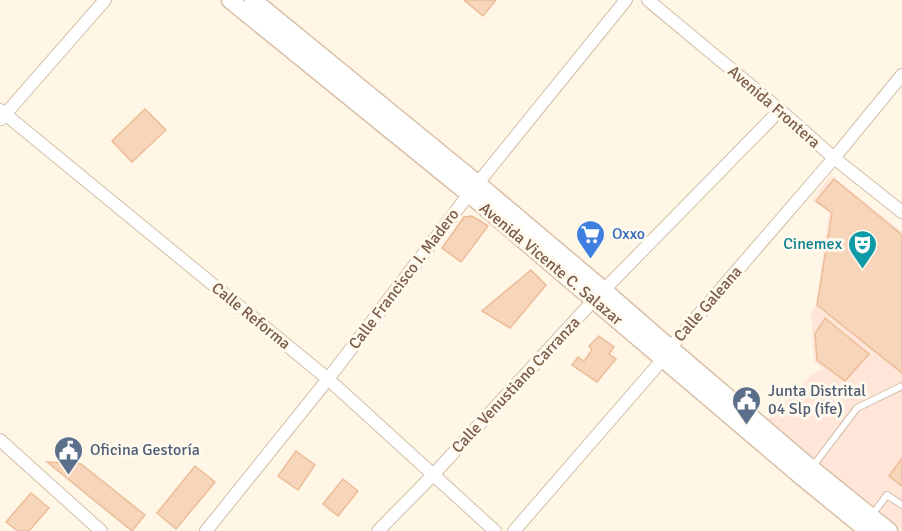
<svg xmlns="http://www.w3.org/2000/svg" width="902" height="531" font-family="Signika,sans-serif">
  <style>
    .commercial { fill: #ffe6d9 }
    .building { fill: #f7d5ba; stroke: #ecbc98; stroke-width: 1.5 }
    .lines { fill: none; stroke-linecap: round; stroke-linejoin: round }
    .service-casing { stroke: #d2bea9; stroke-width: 8 }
    .minor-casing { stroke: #d2bea9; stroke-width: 14 }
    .secondary-casing { stroke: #d8c0a9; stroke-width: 19 }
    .service { stroke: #fff; stroke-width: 6 }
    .minor { stroke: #fff; stroke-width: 12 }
    .secondary { stroke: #fff; stroke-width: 16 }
    .labels { text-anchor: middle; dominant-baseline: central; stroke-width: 6; stroke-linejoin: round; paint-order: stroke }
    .street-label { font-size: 16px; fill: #7b5c47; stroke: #fff9ee }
    .shop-label { font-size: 16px; fill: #366cbe; stroke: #fff9ee; text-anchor: start }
    .culture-label { font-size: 16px; fill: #0d838f; stroke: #fff9ee; text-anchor: end }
    .service-label { font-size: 16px; fill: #4e5e75; stroke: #fff9ee; text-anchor: start }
  </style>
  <rect width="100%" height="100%" fill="#fff6e5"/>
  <!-- commercial -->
  <path class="commercial" d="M831,175L902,232V531L768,419L813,374L824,369L814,362L811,313L816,305L829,212L812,200Z"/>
  <!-- building -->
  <path class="building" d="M464,0H496L483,16Z
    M145,109L166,130L132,162L112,141Z
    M834,179L902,235V373L817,305L832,213L816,201Z
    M472,216L488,226L461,262L442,248L464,217Z
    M531,270L546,285L510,328L482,311Z
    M825,318L869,354L845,381L817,360L815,334Z
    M599,336L614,347L609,354L616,359L597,382L572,365L578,357L584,361L592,350L589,346Z
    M296,451L315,465L298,490L278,476Z
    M902,458V486L889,476Z
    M47,462L81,464L145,515L132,531Z
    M195,466L215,482L176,529L157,513Z
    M343,479L358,491L338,516L323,504Z
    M31,493L49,508L29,531H18L6,522Z"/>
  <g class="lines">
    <defs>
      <path id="service" d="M813,466L857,408L902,386
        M871,516L887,495L902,505"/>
      <path id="minor" d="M648,0L780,110L834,158L902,212
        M0,110L328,379L495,531
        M1,119L105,0
        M0,440L101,531
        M206,531L328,379L469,194L626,0
        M378,531L433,475L593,301L780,110
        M514,531L663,359L670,348L834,158L902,75"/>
      <path id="secondary" d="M230,0L469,194L803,478L868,531
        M253,0L477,183L605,291L670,348L811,468L889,531"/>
    </defs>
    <!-- service casing -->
    <use href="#service" class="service-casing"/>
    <!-- minor casing -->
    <use href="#minor" class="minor-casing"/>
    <!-- secondary casing -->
    <use href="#secondary" class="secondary-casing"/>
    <!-- service -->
    <use href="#service" class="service"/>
    <!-- minor -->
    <use href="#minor" class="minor"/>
    <!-- secondary -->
    <use href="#secondary" class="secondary"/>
  </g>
  <!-- icons -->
  <defs>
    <symbol id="supermarket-pin" viewBox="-11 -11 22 30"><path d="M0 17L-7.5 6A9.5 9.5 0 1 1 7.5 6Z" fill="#3f7fe0" stroke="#fff9ee"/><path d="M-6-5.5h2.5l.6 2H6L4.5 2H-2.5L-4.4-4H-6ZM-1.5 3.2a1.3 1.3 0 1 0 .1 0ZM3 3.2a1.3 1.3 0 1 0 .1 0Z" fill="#fff"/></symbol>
    <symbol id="theatre-pin" viewBox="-11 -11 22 30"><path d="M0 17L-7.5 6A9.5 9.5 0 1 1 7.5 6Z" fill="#0f9aa8" stroke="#fff9ee"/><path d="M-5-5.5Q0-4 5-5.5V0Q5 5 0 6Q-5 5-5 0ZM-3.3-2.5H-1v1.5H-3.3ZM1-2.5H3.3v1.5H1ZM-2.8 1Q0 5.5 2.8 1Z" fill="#fff"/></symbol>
    <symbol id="civic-pin" viewBox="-11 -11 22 30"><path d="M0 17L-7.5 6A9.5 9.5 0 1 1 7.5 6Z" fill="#5c6f8a" stroke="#fff9ee"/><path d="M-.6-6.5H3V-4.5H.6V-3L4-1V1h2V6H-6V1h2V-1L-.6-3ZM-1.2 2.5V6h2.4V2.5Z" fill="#fff"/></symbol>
  </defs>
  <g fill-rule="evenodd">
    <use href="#supermarket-pin" x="574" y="218" width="33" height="45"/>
    <use href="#theatre-pin" x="846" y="228" width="33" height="45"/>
    <use href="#civic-pin" x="730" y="384" width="33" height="45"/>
    <use href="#civic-pin" x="52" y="434" width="33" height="45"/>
  </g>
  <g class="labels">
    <!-- street labels -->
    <g class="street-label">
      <text transform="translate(774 107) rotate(41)">Avenida Frontera</text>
      <text transform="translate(551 264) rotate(40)">Avenida Vicente C. Salazar</text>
      <text transform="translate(404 279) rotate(-53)">Calle Francisco I. Madero</text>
      <text transform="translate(708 304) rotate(-49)">Calle Galeana</text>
      <text transform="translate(251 316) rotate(39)">Calle Reforma</text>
      <text transform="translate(516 385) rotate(-47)">Calle Venustiano Carranza</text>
    </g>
    <!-- shop labels -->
    <g class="shop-label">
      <text x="612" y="234">Oxxo</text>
    </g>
    <!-- culture labels -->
    <g class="culture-label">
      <text x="842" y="244">Cinemex</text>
    </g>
    <!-- service labels -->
    <g class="service-label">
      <text x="768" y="391">Junta Distrital<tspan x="768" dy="18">04 Slp (ife)</tspan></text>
      <text x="90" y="450">Oficina Gestoría</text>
    </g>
  </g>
</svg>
